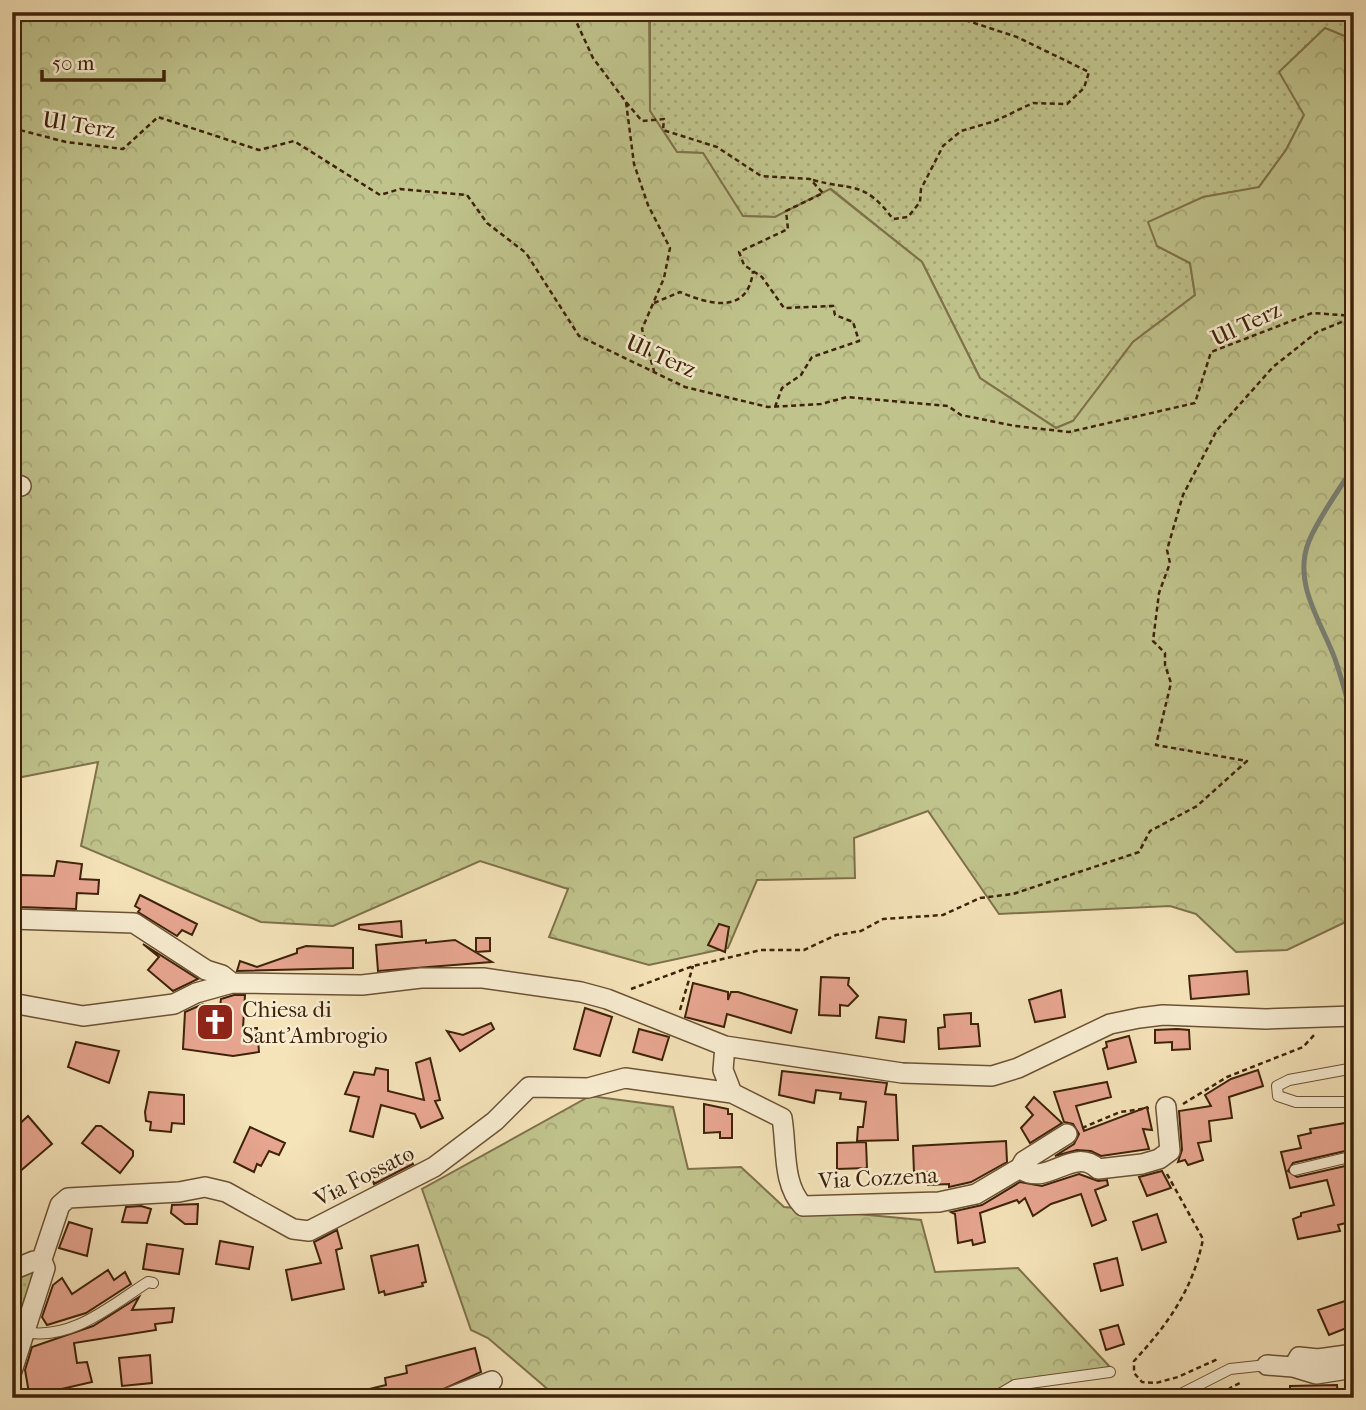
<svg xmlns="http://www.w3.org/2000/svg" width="1366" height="1410" font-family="'IM FELL French Canon',serif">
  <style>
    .grass { fill: url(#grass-dots); stroke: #7f724a; stroke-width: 2 }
    .forest { fill: url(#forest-crowns); stroke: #7f724a; stroke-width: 2 }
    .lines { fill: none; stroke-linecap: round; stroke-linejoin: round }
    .stream { stroke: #787e72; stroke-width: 5 }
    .building { fill: #e8a691; stroke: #3e2209; stroke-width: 2 }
    .service-casing { stroke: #6c5235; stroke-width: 12 }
    .minor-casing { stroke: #6c5235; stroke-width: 22 }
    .path { stroke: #3e2209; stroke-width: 2.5; stroke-dasharray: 5 3.5; stroke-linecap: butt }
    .service { stroke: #f8edd2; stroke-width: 10 }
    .minor { stroke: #f8edd2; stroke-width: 19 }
    .labels { text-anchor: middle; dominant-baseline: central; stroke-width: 5; stroke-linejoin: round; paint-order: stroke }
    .street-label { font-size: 23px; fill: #3e2209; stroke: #f8edd2 }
    .poi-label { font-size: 23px; fill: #3e2209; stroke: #f8edd2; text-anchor: start }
  </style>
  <defs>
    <pattern id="grass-dots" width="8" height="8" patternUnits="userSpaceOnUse" patternTransform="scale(1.75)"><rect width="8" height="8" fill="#c0c38c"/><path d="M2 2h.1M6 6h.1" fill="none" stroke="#a6a777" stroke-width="1.8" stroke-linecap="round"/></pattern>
    <pattern id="forest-crowns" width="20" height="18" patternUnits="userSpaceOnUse" patternTransform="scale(1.75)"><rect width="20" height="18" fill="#c0c38c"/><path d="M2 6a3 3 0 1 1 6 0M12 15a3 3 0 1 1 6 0" fill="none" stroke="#a6a777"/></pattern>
  </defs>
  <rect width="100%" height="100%" fill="#f5e3b9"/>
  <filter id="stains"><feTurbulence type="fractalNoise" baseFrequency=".00286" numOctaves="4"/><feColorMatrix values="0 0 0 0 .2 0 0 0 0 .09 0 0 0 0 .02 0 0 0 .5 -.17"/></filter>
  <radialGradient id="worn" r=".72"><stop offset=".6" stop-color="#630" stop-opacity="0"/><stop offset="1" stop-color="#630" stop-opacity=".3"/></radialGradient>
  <!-- grass -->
  <path class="grass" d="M650,12H1354V40L1325,28L1304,115L1286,150L1258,188L1203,197L1157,246L1190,263L1195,295L1133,342L1073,421L1056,428L980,378L922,262L831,189L775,217L742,216L703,153L677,152L650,111Z
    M25,1271L36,1273L12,1350V1277Z"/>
  <!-- forest -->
  <path class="forest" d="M12,12H649L650,111L677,152L703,153L743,216L775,217L830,189L922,262L980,378L1056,428L1073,421L1133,342L1195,295L1190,263L1157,246L1148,222L1203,197L1259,187L1286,150L1304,115L1279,72L1325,28L1354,40V918L1287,950L1236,952L1196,914L1170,906L999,914L928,811L854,838L855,878L757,880L728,948L649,965L549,937L568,889L480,861L333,926L261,922L81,846L98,762L12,779Z
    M590,1096L673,1107L688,1169L741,1167L784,1207L921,1220L935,1272L1018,1268L1110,1367L987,1395V1398H558L488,1338L471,1330L422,1189Z"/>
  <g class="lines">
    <!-- stream -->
    <path class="stream" d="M1353,302L1354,306
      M1354,399L1346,420L1354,459
      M1354,466C1339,490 1320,515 1309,541C1292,583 1321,621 1335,659C1342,679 1347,700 1354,721"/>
  </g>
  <!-- building -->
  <path class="building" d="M57,861L82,864L80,879L99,880L98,894L77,893L76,909L19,907L21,875L54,876Z
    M140,895L197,924L192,935L182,930L177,936L138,912L140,909L135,906Z
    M401,921L402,937L359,929V925Z
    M719,924L729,927L725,952L708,945Z
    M476,938H490V951L476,952Z
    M426,940V943L455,940L492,962L378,971L376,945Z
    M143,944L198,979L173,991L148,970L159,957Z
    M306,946L353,948V968L237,971L240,961L257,967L297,953V949Z
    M1247,971L1249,994L1191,999L1189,976Z
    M821,977L849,978L848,985L858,996L848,1006L840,1005V1016L819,1015Z
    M693,983L728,992V1000L731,992H738L797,1010L791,1033L727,1014L724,1027L685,1017Z
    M1061,990L1065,1017L1035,1022L1029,1000Z
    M234,995H245L243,1028H257L259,1052L233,1056L183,1049L185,1012L203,1004L220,1006L221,999Z
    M585,1008L612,1017L600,1056L574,1049Z
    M971,1013V1024H978L980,1046L939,1049L938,1028L945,1027L944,1015Z
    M879,1017L906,1020L904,1042L876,1038Z
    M491,1023L494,1029L460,1051L447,1031L463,1035Z
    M639,1029L669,1037L662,1060L633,1052Z
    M1177,1029L1189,1030L1190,1049L1172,1050V1042L1155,1043V1030Z
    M1129,1036L1136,1062L1108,1069L1103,1049L1107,1047L1106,1042Z
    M76,1042L119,1051L109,1083L68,1067Z
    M430,1058L440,1100L435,1101L443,1118L421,1128L415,1114L381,1105L373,1137L350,1131L359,1097L345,1094L354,1072L374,1075L376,1068L388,1070V1091L424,1100L416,1063Z
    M1258,1070L1263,1086L1229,1097L1232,1118L1209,1121L1211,1141L1198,1143L1203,1160L1188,1165L1185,1160L1178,1162L1182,1150L1179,1111L1211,1106L1205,1095L1231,1079Z
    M782,1071L887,1083L885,1094L896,1095L898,1140L857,1141L858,1127H863L866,1102L840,1099L841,1093L816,1090L814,1103L779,1095Z
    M1107,1082L1111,1097L1076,1106L1084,1131L1147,1107L1152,1130L1143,1129L1149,1149L1101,1156L1091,1151L1077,1150L1055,1156L1074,1144L1079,1134L1073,1124L1064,1122L1054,1092Z
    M149,1092L184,1095V1124L172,1123L171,1132L150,1130L151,1122L146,1121L145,1112Z
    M1034,1097L1062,1123L1030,1143L1021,1128L1033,1115L1026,1107Z
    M704,1104L728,1109V1114H732V1138H720V1132L704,1133Z
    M28,1116L52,1144L18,1173L12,1165V1131Z
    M1345,1123L1346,1128L1354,1127V1149L1293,1163L1288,1171L1297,1177L1354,1164V1221L1338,1225L1340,1231L1298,1239L1293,1219L1301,1216V1213L1334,1205L1327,1180L1290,1188L1281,1152L1301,1148L1298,1136L1311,1133L1310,1129Z
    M96,1126H101L133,1151V1156L120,1173L82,1143Z
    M250,1127L285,1143L279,1155L269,1151L261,1166L257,1164L254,1172L234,1162Z
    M1006,1141L1007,1162L971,1182L949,1187V1184L928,1185L927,1172L914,1173L913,1146Z
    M866,1142L867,1168L837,1169V1143Z
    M406,1152L413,1164L374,1184L369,1170Z
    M1162,1171L1171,1188L1147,1196L1139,1177Z
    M1079,1174L1098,1181L1107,1180L1108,1185L1095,1190L1106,1220L1092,1226L1081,1194L1051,1204L1033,1216L1025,1198L1019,1203L1017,1200L980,1213L985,1242L973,1245L972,1240L958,1243L955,1214L951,1212L982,1205L1020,1182L1042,1186Z
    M198,1204L197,1224H185L171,1213L172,1205Z
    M141,1206L151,1209L147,1223L122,1222L126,1207Z
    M1157,1214L1166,1242L1142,1250L1133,1222Z
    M69,1222L92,1229L87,1256L59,1248Z
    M337,1230L342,1248L336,1250L344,1289L292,1300L286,1270L321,1263L314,1242Z
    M220,1241L253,1247L249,1269L216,1264Z
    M147,1244L183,1249L179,1274L143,1269Z
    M418,1245L426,1282L422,1283L423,1286L385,1295L384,1291L379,1293L371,1256Z
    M1117,1258L1123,1285L1101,1291L1094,1264Z
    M108,1270L114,1280L125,1272L131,1284L86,1313L47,1325L42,1317L53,1285L62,1278L72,1294Z
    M139,1297L132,1310L174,1308L172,1322L155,1324L156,1330L74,1343L77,1363L87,1362L92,1382L44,1393V1390L29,1393L25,1370L32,1347L93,1326Z
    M1354,1298V1325L1329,1335L1318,1310Z
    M1118,1325L1124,1344L1106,1350L1100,1330Z
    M475,1348L481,1372L424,1398H354L353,1393L386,1385L385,1378L407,1373L406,1366Z
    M150,1355L152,1383L122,1386L119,1358Z
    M1337,1385L1338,1398H1290V1386Z"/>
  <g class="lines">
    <defs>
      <path id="service" d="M1354,1068L1289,1080L1277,1086L1278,1096L1296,1102H1354
        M1295,1170L1354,1156
        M24,1332C72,1341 110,1306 148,1282L153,1283
        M993,1398L1015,1385L1110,1372
        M1173,1398L1230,1369L1267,1365"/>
      <path id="minor" d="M12,483L21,486
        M12,919L134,923L206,970L222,975L232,983
        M12,1003L83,1016L174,1004L196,993L232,983L362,985L421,978H483L581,992L607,999L725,1046L902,1073L992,1076L1018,1068L1110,1024L1139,1018L1163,1015L1266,1019L1354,1016
        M725,1046L723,1070L732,1093L782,1118C787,1148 782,1184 803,1206L939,1202L976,1194L1020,1168L1024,1161L1067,1134
        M1020,1168C1046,1189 1073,1145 1098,1169L1142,1164L1159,1159L1170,1151L1166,1107
        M41,1262L60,1205L68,1198L179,1192L205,1187L226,1192L293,1229L309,1231L434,1167L495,1121L529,1087L588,1088L625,1078L732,1093
        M12,1270L34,1261L43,1263L45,1268L12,1371
        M1267,1365L1293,1367L1316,1374L1354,1368
        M1294,1366L1299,1357L1318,1359L1354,1354
        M448,1398L492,1381"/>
    </defs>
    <!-- service casing -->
    <use href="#service" class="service-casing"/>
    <!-- minor casing -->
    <use href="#minor" class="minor-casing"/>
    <!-- path -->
    <path class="path" d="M565,12L575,19L593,58L626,102L634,164L648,205L670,248L664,278L642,329L654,371
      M626,102L642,121L664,119L663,130L717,147L761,176L810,179L823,193L786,211L788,229L739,252L744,265L762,277L784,308L833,306L835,315L853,322L859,341L812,357L801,375L782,388L775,407
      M12,128L66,142L123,149L158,117L259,150L294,141L380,195L400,189L467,195L487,223L526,253L579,336L685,387L768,407L821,404L847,397L948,406L961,415L1015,426L1069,432L1195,403L1211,352L1312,313L1354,316
      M813,180C853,191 864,180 893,219L908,217L920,202L921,189L943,146L961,131L995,121L1033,103L1067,104L1084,88L1089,72L1017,37L959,18L960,12
      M654,303L680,292C708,304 748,316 753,271
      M631,989L693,966L761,950H804L836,935L861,931L883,919L943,915L980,898L1013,894L1139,852L1150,831L1197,806L1247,761L1156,745L1171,683L1165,665V653L1153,641L1159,593L1170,563L1167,550L1183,495L1217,430L1273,367L1317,332L1354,317
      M680,1010L693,966
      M1183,1104L1227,1077L1303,1047L1315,1034
      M1082,1128L1120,1112L1149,1108
      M1167,1174L1203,1239C1193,1289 1169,1323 1134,1361V1373L1142,1382L1156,1383L1178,1377L1218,1359
      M1225,1398L1230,1388L1242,1382"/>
    <!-- service -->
    <use href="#service" class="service"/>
    <!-- minor -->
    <use href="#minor" class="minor"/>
  </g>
  <!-- icons -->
  <defs>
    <symbol id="church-square" viewBox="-11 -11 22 22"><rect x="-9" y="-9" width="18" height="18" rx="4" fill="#8f2418" stroke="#f8edd2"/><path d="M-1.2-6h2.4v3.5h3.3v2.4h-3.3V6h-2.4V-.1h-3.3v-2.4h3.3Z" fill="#fff"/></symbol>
  </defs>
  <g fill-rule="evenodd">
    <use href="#church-square" x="193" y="1000" width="44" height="44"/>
  </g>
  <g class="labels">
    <!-- street labels -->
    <g class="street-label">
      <text transform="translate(79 125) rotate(9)">Ul Terz</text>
      <text transform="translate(1246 324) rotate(-25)">Ul Terz</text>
      <text transform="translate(661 356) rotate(24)">Ul Terz</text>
      <text transform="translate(364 1176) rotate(-27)">Via Fossato</text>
      <text transform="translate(878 1178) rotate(-3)">Via Cozzena</text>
    </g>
    <!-- poi labels -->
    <g class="poi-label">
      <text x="242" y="1009">Chiesa di<tspan x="242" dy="26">Sant'Ambrogio</tspan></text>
    </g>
  </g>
  <!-- margin -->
  <rect width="1366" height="1410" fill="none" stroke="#f5e3b9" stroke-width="42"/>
  <rect x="14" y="14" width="1338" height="1382" fill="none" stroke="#3e2209" stroke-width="3.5"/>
  <rect x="21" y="21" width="1324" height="1368" fill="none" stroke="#3e2209" stroke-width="2"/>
  <!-- scale -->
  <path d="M42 70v10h122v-10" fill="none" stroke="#3e2209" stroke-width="3.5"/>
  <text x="52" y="70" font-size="21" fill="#3e2209" stroke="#f8edd2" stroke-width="5" paint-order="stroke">50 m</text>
  <rect width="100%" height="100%" filter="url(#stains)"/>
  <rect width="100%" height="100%" fill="url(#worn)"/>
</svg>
